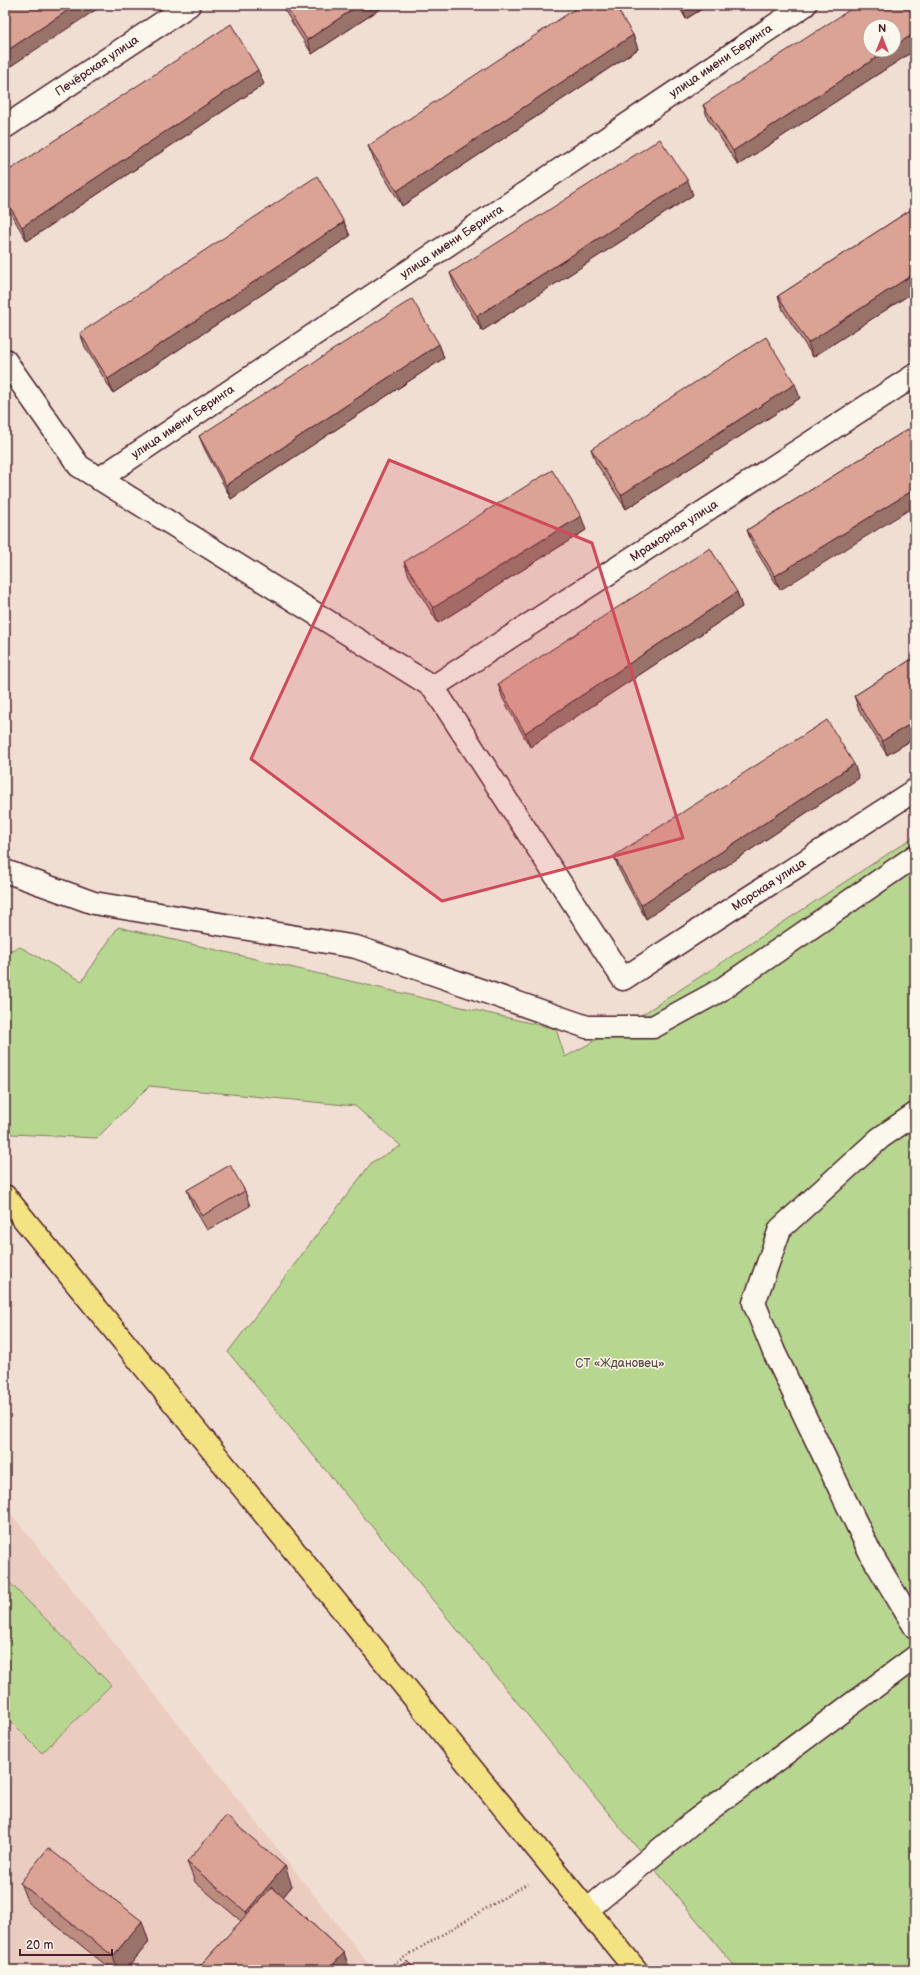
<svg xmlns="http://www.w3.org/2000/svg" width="920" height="1975" font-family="'Balsamiq Sans',sans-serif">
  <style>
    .built { fill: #eaccc0 }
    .green { fill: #b7d791; stroke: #807b5e }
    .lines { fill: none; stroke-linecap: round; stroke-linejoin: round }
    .minor-casing { stroke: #4a1f2b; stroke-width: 25 }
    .major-casing { stroke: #4a1f2b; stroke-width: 25 }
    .path { stroke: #4a1f2b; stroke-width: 2.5; stroke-dasharray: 1 3; stroke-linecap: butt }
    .minor { stroke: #fbf7ec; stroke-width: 22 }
    .major { stroke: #f4e382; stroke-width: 22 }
    .wall { fill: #bc8c81; stroke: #4a1f2b }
    .shaded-wall { fill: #997269; stroke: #4a1f2b }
    .building { fill: #dba396; stroke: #4a1f2b }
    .marked { fill: #d1495b; fill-opacity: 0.2; stroke: #d1495b; stroke-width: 3; stroke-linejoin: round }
    .labels { text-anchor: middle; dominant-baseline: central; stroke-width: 3; stroke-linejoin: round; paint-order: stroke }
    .street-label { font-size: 12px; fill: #4a1f2b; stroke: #fbf7ec }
    .park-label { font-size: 12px; fill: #654d44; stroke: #fbf7ec }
  </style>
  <rect width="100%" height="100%" fill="#f1ded2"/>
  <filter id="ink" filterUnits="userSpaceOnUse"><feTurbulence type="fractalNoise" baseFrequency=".025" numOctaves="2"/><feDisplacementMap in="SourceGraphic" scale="8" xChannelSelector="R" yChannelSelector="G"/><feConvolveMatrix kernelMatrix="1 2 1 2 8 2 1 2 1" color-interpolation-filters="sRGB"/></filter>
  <g filter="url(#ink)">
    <!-- built -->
    <path class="built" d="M5,1506L368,1963L360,1970H5Z"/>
    <!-- green -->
    <path class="green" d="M915,836V1970H738L228,1352L372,1162L401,1146L355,1106L149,1086L97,1138L11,1134L5,1125V952L20,947L82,981L118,927L556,1029L565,1057L640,1016Z
      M5,1578L111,1685L42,1753L5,1716Z"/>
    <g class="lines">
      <defs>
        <path id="minor" d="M5,127L189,5
          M5,360L79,466L433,687L623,979L915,790
          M99,479L805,5
          M433,687L915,375
          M5,871L94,903L356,947L587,1027H653L719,991L915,856
          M915,1114L880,1138L780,1229L754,1303L774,1352L871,1554L915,1627
          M587,1910L693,1822L915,1657"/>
        <path id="major" d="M5,1196L636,1970"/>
      </defs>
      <!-- minor casing -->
      <use href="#minor" class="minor-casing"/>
      <!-- major casing -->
      <use href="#major" class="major-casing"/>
      <!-- path -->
      <path class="path" d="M388,1970L395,1963L530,1882"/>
      <!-- minor -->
      <use href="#minor" class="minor"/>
      <!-- major -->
      <use href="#major" class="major"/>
    </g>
    <!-- wall -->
    <path class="wall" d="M282,5H386L312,54L283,8Z
      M678,5H708L686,19Z
      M915,5V50L738,165L708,119L703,105Z
      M633,35L638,49L402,206L374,160L368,146Z
      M264,84L27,241L5,204V173Z
      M693,195L482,331L455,287L450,273Z
      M915,207V291L813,357L783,310L778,296Z
      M344,222L350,236L113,393L85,347L80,333Z
      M439,344L444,358L231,499L205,450L199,436Z
      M800,398L626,509L596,463L591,449Z
      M908,429L780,590L752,544L747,530Z
      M586,530L438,623L409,576L404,562Z
      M737,592L742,607L530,747L503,699L498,684Z
      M915,657V738L887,755L859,710L854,696Z
      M859,778L646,919L619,870L614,856Z
      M187,1190L245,1191L250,1206L207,1230L192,1204Z
      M187,1862L292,1886L283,1897L344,1953L350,1970H196L241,1921L195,1882Z
      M20,1883L149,1942L126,1970H112L28,1903Z"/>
    <!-- shaded-wall -->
    <path class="shaded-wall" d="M76,5H103L5,70V52Z
      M359,5H386L312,54L307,40Z
      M681,5H708L686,19Z
      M915,33V50L738,165L733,151L888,50H894V46Z
      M633,35L638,49L402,206L397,191Z
      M258,70L264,84L27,241L22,227Z
      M688,181L693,195L482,331L477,316Z
      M344,222L350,236L113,393L108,379Z
      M915,273V291L813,357L808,343Z
      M439,344L444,358L231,499L226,485Z
      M795,384L800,398L626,509L621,495Z
      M915,489V506L780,590L775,576Z
      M581,516L586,530L438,623L433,608Z
      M737,592L742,607L530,747L525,733Z
      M915,721V738L887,755L882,741Z
      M854,764L859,778L646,919L641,905Z
      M285,1866L292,1886L254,1932L246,1912Z
      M142,1921L149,1942L126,1970H118L113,1956Z
      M344,1953L350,1970H328Z"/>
    <!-- building -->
    <path class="building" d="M5,5H76L5,52Z
      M285,5H359L307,40Z
      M581,5H615L633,35L397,191L368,146Z
      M857,5H915V33L894,46V26H870V50H888L733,151L703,105Z
      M231,24L258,70L22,227L5,199V173Z
      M660,139L688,181L477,316L450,273Z
      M317,176L344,222L108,379L80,333Z
      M915,207V273L808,343L778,296Z
      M412,299L439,344L226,485L199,436Z
      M766,337L795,384L621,495L591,449Z
      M908,429L915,440V489L775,576L747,530Z
      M552,470L581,516L433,608L404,562Z
      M710,548L737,592L525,733L498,684Z
      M915,657V721L882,741L854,696Z
      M827,720L854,764L641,905L614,856Z
      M230,1165L245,1191L202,1216L187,1190Z
      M226,1816L285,1866L246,1912L187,1862Z
      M48,1848L142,1921L113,1956L20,1883Z
      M272,1887L344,1953L328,1970H196Z
      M407,1961L416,1970H398Z"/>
  </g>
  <!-- marked area -->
  <path class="marked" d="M389,460L592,543L683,838L442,901L251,759Z"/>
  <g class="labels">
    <!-- street labels -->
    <g class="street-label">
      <text transform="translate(721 61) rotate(-34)">улица имени Беринга</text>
      <text transform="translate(97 66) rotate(-34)">Печёрская улица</text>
      <text transform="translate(452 242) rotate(-34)">улица имени Беринга</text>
      <text transform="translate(183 422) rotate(-34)">улица имени Беринга</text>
      <text transform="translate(674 531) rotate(-33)">Мраморная улица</text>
      <text transform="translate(769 885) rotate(-33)">Морская улица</text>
    </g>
    <!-- park labels -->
    <g class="park-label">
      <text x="620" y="1363">СТ «Ждановец»</text>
    </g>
  </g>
  <!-- margin -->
  <rect width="920" height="1975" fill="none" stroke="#fbf7ec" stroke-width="20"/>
  <rect x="10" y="10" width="900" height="1955" fill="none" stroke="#4a1f2b" stroke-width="1.5" filter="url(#ink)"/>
  <!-- north arrow -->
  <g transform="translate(882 38)"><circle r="19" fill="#fbf7ec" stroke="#b4a19f"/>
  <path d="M0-3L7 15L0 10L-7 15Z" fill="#d1495b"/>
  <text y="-6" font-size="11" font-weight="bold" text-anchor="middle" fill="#4a1f2b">N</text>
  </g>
  <!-- scale -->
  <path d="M20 1949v6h92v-6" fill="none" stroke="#4a1f2b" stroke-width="2"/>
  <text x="26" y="1949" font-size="12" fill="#4a1f2b" stroke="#fbf7ec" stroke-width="3" paint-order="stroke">20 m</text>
</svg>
